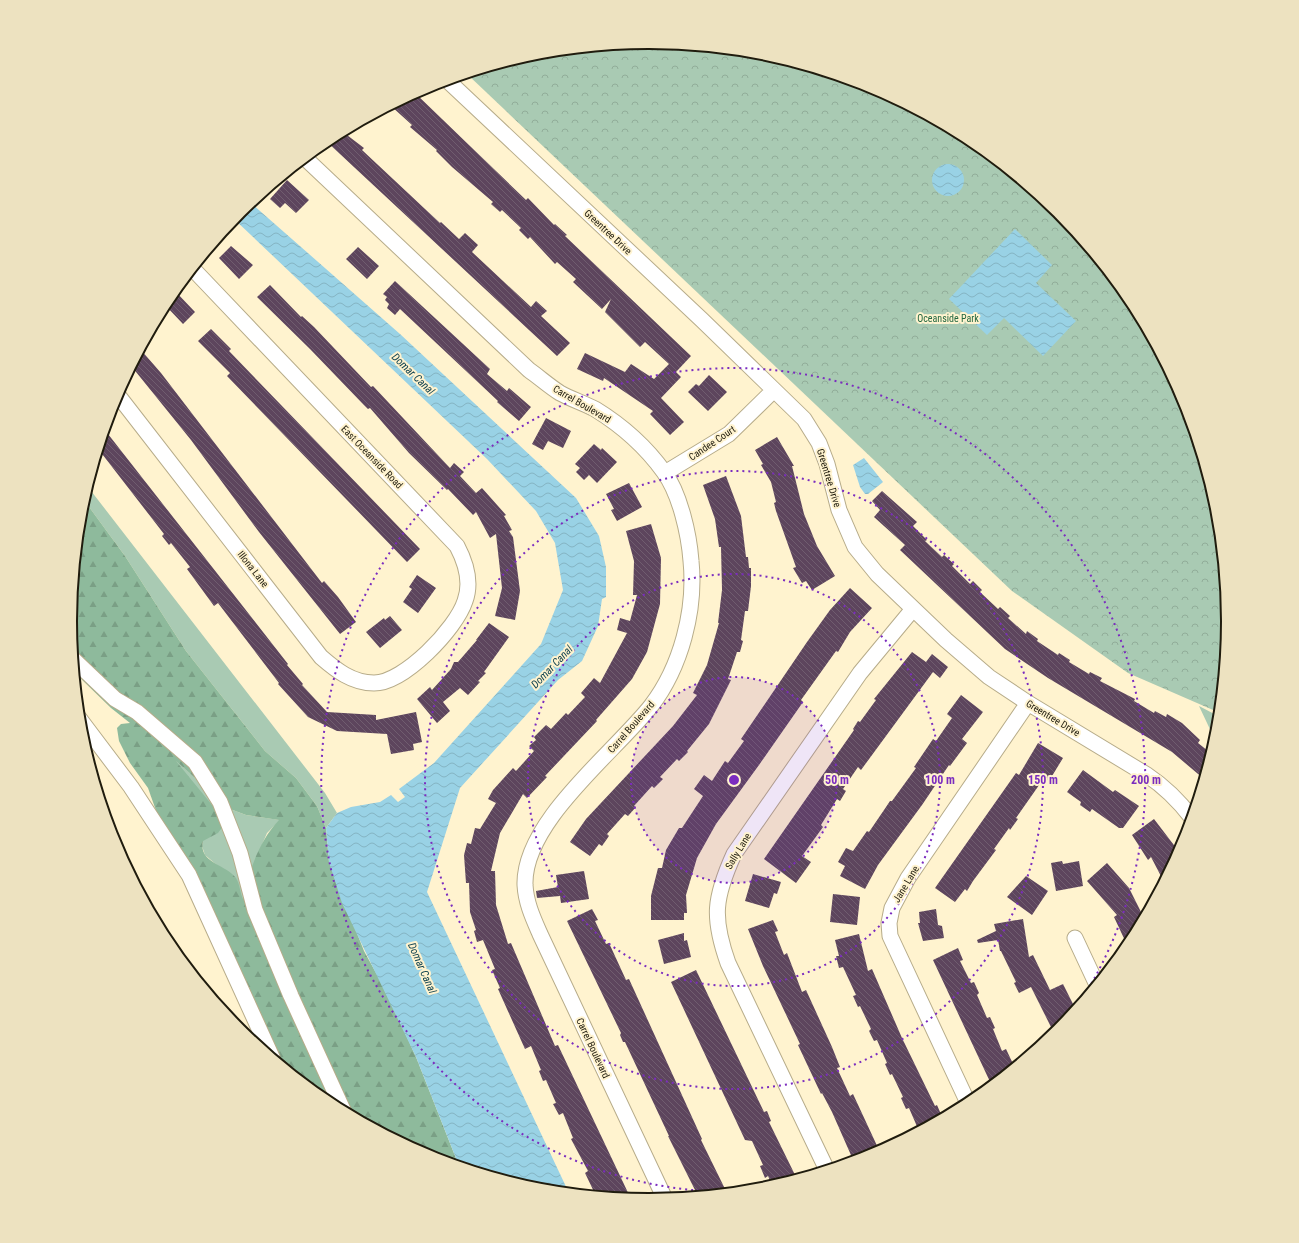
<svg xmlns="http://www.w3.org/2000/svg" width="1299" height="1243" font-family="'Roboto Condensed',sans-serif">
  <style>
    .grass { fill: #a9cab3 }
    .forest { fill: url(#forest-firs); fill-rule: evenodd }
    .park { fill: url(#park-crowns) }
    .water { fill: url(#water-waves) }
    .building { fill: url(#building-back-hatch) }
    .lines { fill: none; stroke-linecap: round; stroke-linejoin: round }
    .minor-casing { stroke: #b7ac8a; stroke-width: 17 }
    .minor { stroke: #fff; stroke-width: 15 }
    .ring { fill: none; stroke: #7b2cbf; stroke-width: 2; stroke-dasharray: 2 4 }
    .labels { text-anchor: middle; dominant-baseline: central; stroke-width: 4; stroke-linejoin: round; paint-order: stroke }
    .street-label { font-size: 10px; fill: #201c0e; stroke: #fff3cf }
    .park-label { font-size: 10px; fill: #21663f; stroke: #fff3cf }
    .water-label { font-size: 11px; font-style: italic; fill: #0c3f4d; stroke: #fff3cf }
    .rim { fill: none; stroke: #201c0e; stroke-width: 2 }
    .centre { fill: #7b2cbf; stroke: #fff3cf; stroke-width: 2 }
    .ring-label { font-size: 12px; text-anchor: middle; font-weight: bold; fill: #7b2cbf; stroke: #fff3cf; stroke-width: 4; stroke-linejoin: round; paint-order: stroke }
  </style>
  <defs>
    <pattern id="forest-firs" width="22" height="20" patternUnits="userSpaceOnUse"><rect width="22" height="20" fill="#8eba9c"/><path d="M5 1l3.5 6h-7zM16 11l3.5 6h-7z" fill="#7a9f85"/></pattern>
    <pattern id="park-crowns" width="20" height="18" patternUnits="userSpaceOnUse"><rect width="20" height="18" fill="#a9cab3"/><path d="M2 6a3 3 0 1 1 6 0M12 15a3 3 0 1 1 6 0" fill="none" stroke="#91ad99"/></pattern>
    <pattern id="water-waves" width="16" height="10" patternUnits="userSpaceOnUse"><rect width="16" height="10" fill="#99d2e5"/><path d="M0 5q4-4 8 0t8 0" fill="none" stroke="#84b4c3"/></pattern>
    <pattern id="building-back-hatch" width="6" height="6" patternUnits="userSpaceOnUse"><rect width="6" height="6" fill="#5d455d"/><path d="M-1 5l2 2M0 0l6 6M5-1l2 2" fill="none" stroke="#705d6f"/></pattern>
  </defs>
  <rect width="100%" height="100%" fill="#fff3cf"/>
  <!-- grass -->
  <path class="grass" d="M88,487L325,793L337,813L326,828L317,806L296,778L265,751L186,651L125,556L84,500Z
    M1199,706L1220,717L1216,742Z
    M174,759L230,809L246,815L280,820L267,833L247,880L243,900L218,866L205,855L202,846L203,841Z"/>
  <!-- forest -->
  <path class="forest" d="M84,500L125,556L186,651L265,751L296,778L317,806L326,828L329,862L364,951L386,991L416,1057L459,1166L428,1157L327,1103L279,1064L159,819L148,788L130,763L119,741L117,728L121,724L130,723L111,708L75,673L70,621L81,508ZM176,761L230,809L246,815L279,820C259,841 249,871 243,899C240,893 240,884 236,878C226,864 198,863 203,841L218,833L226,822Z"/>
  <!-- park -->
  <path class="park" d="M650,42L763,53L871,86L972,140L1059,212L1131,300L1185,400L1218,509L1229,622L1220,713L1128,673L1012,591L467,74L537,53Z"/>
  <!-- water -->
  <path class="water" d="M932 180a16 16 0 1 1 32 0a16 16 0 1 1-32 0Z
    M251,203L400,334L576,498L599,536L606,567V597L602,599L598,626L582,661L558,680L460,788L427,892L569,1193L536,1190L459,1166L416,1057L342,903L329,862L326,828L337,813L351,807L380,802L391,795L398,802L405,797L399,789L434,763L541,644L563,590L555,543L536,511L487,459L234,219Z
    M1015,229L1052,265L1036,283L1076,321L1043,356L1004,318L987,335L949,299Z
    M864,458L883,482L868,494H865L860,487L853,465Z"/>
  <!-- building -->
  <path class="building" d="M415,93L526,200L528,198L554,225L555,224L567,235L565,236L691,356L676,372L681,377L661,398L684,422L670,435L650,414L653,411L604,378L603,381L577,369L585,353L625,372L631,364L654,379L669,364L645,342L640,347L605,312L611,299L602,309L573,282L576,279L557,262L555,264L530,237L528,239L519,230L521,228L502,210L500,212L491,204L493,202L452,167L436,151L437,150L410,127L412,125L391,106Z
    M343,132L364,148L362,150L440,223L441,222L459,239L465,233L478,245L472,252L531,307L536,301L547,311L541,316L570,343L557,356L326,141Z
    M287,180L309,200L296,213L285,203L280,208L270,199Z
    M231,246L253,265L239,279L219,258Z
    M358,247L379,266L367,279L346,259Z
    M395,281L490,369L487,374L507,391L509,388L531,407L519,421L497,402L498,401L400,309L395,315L387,308L389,304L385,300L387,297L383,294Z
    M270,285L301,317L302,316L314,327L371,387L373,386L450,468L454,463L464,472L460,476L476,493L482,488L506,515L504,516L512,530L509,531L513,537L520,591L515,620L495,616L502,588L496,534L490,538L476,512L473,515L448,489L447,490L409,453L370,408L368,409L362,403L310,349L257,297Z
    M175,291L195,312L183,324L165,305Z
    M211,329L231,349L229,351L420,549L407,562L227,376L230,373L198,341Z
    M141,350L161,373L322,583L324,581L338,597L356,622L340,634L259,532L191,440L132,367Z
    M709,375L727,392L708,411L688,392L696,384L699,386Z
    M546,418L571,431L563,448L548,441L543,450L532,444Z
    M108,434L288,664L287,665L303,684L302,685L327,712L376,715V720L416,712L422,742L413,744L414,750L391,754L387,734L337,731L308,717L278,684L279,683L218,603L214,606L187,569L190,567L171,543L169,545L162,536L164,534L99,450L102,438Z
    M777,437L794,466H792L804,514L817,546L835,576L812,590L806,581L802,583L793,568L796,567L776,511L774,503L776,502L771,482L761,465L763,464L755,450Z
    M594,444L601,450L602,448L617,462L597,483L589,475L584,480L576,472L580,468L575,464Z
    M726,476L741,516L746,557H748L749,568H751V586L748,611H745L741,640L743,641L740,652H737L728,679L731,680L709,724L687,751L688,752L679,761L677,759L660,777L663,779L654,788L652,786L634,806L636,807L628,816L625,814L607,834L609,836L602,846L599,844L590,856L570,842L586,819L673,726L697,695L693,693L707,665L719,623H718L722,590L721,547H719L715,519L703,485Z
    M629,483L642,507L617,521L611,510L614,509L606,494Z
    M882,491L917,522L913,526L927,540L925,541L942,557L944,555L954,564L952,566L970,584L973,581L982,590L980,592L998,609L1000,607L1010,616L1008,618L1026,634L1027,631L1038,639L1037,641L1058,655L1059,653L1070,660L1069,662L1089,674L1090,672L1102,678L1100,681L1135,699L1134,701L1154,713L1155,711L1166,717L1167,714L1182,723L1200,740L1198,743L1212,754L1204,779L1172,752L1048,678L1005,649L900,550L905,545L874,517L880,510L872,501Z
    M651,524L661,558L660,604L647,652L632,679L596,720L597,721L545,776L547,777L527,798L523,794L500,833L491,871H495L496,905L508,944L511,943L555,1046L558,1045L631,1199L596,1196L585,1173L588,1171L571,1139L573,1138L563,1113L559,1115L553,1104L556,1103L546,1080L543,1081L539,1071L541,1070L531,1046L525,1049L498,989L500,988L492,970L495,969L483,940L477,942L474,931L476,930L470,912L469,883H466L464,855L467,843L471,844L475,828L480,829L496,803L488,799L493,790L513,768L516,771L534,751L529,746L536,740L534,737L546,725L551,729L566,713L568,715L585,697L581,693L594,678L600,683L627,633L617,630L620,618L630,621L637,595H633L634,561L626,531Z
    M417,575L436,588L418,613L403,602L412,589L409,587Z
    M850,588L872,608L850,632L838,652L836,651L801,700L803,702L759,765L716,824L697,858L686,895L687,913H684V920H651V896L658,868H662L666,850L679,828H682L703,796L694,789L704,775L712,781L725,761L728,763L744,741L741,739L807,642L830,610Z
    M390,616L402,630L380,648L366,632L384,618L385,620Z
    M489,623L509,637L484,672L486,673L478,681L480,682L468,695L460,688L443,702L450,711L437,723L417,699L430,687L432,690L451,669L454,662H458L477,640H476Z
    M912,652L926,662L932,654L948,667L940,678L933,672L861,770L858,767L843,789L846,791L840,801L837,799L821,825L823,827L802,856L811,862L796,883L764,859L854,730L853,729L858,721L860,722L876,700L874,699Z
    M961,695L983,712L962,739L967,743L950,766L949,765L922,805L878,865L865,889L840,876L845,866L838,862L846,848L853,851L867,831L869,832L884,810L890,801H892L916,768L914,767L933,739L936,741L952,718L947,714Z
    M1038,743L1063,758L1049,781L1044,778L1016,818L1018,819L1010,830L1009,828L994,849L996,850L973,881L967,891L965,889L955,902L935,888L1016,773L1019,775Z
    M1083,770L1113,792L1115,790L1139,806L1123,828H1119L1092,809L1090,812L1080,805L1081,802L1067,792Z
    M1154,819L1180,853L1164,882L1151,857L1148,860L1132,835Z
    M1062,861L1063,864L1079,861L1083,886L1056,891L1051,863Z
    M1107,863L1129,888L1143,916L1140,917L1143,922L1128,947L1114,917L1117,915L1087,881Z
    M584,871L589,899L561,903L560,896L537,898L536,891L558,887L556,875Z
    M753,874L781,882L777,894L774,893L769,908L745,901Z
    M1026,876L1048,891L1032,915L1007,897Z
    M833,894L860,897L857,925L830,922Z
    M592,909L598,920L595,921L606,944L609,943L626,980L629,979L702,1139L701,1140L727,1193L698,1196L668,1136H669L625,1042H623L620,1035L621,1033L567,921Z
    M936,909L938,925L942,926L944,938L923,941L918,923H920L919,912Z
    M1023,919L1029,957L1033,955L1050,990L1063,984L1076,1010L1055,1035L1031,987L1019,993L1014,983L1016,982L1001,951H1000L998,940L978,943L977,940L996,931L994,924Z
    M773,920L778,931L775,932L784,955L787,953L802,992L806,990L832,1047L840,1067L837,1068L850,1096L853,1094L879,1150L854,1162L832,1112L822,1093L821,1094L798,1045L800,1044L763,966L748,929Z
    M684,933V941L687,940L691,957L664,964L658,940Z
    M859,934L868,971L872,969L902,1038L935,1106L937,1105L943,1119L919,1131L909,1108L906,1109L901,1098L903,1097L892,1074L890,1075L885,1064L887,1063L877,1040L874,1041L869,1031L871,1029L860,1006L858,1007L853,996L856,995L843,967L839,968L836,956H839L835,940Z
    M958,948L963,960L960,961L971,983L974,982L979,993L977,995L987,1018L990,1017L995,1028L993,1029L1002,1051L1006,1049L1015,1068L992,1086L933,960Z
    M696,970L764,1112L767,1111L771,1121L769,1122L797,1179L773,1187L768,1176L765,1178L760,1166L763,1165L752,1141L745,1140L671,982Z"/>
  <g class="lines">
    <defs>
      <path id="minor" d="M447,80L702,320L804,419L819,443L827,464L839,510L855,547L877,574L946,640L989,677L1028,703L1147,775C1165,787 1179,801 1192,818
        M305,158L529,370C539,377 549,386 560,393C571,399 583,403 595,409C621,425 646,447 664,472C680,494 689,534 691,561C696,610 681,667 651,706C614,753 523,822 525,885C526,903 533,918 540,934L665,1199
        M117,394L321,657C336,670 352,683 374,683C404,683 456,629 465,601C472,582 466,563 457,546L193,269
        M665,473L729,434L773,391
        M74,660L115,699L137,712L195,762L220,802L240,853L255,910L291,996L344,1112
        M79,718L131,787L189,875L272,1057
        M1075,938L1097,985
        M969,1105L890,936L889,923L892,908L908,878L1028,703
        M827,1170L728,963C712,918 714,898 734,854L860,673L913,609"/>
    </defs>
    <!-- minor casing -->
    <use href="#minor" class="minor-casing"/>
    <!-- minor -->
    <use href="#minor" class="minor"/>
  </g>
  <!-- distance rings -->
  <circle cx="734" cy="780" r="103" fill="#7b2cbf" fill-opacity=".12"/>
  <g class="ring">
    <circle cx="734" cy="780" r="103"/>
    <circle cx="734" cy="780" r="206"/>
    <circle cx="734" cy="780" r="309"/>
    <path d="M741 1192A412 412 0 1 1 1071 1016"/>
  </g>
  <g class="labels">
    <!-- street labels -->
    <g class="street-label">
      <text transform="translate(608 232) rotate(43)">Greentree Drive</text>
      <text transform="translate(582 404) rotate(30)">Carrel Boulevard</text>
      <text transform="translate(712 443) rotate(-34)">Candee Court</text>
      <text transform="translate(372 457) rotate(46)">East Oceanside Road</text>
      <text transform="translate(829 478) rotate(73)">Greentree Drive</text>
      <text transform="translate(253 569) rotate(52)">Illona Lane</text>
      <text transform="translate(1053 718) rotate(31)">Greentree Drive</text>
      <text transform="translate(631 727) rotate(-49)">Carrel Boulevard</text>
      <text transform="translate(738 851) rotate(-59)">Sally Lane</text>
      <text transform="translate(906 884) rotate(-59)">Jane Lane</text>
      <text transform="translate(593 1048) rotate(65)">Carrel Boulevard</text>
    </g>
    <!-- park labels -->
    <g class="park-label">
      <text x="948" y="318">Oceanside Park</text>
    </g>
    <!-- water labels -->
    <g class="water-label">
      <text transform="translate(413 374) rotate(44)">Domar Canal</text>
      <text transform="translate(552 667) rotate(-46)">Domar Canal</text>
      <text transform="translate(422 968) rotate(66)">Domar Canal</text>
    </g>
  </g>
  <!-- crop -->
  <path d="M0 0H1299V1243H0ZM77 621a572 572 0 1 1 1144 0a572 572 0 1 1-1144 0Z" fill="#ede2c0" fill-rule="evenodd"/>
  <path class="rim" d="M77 621a572 572 0 1 1 1144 0a572 572 0 1 1-1144 0Z"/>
  <circle cx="734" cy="780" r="6" class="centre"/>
  <g class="ring-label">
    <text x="837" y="784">50 m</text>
    <text x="940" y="784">100 m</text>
    <text x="1043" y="784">150 m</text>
    <text x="1146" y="784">200 m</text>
  </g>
</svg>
